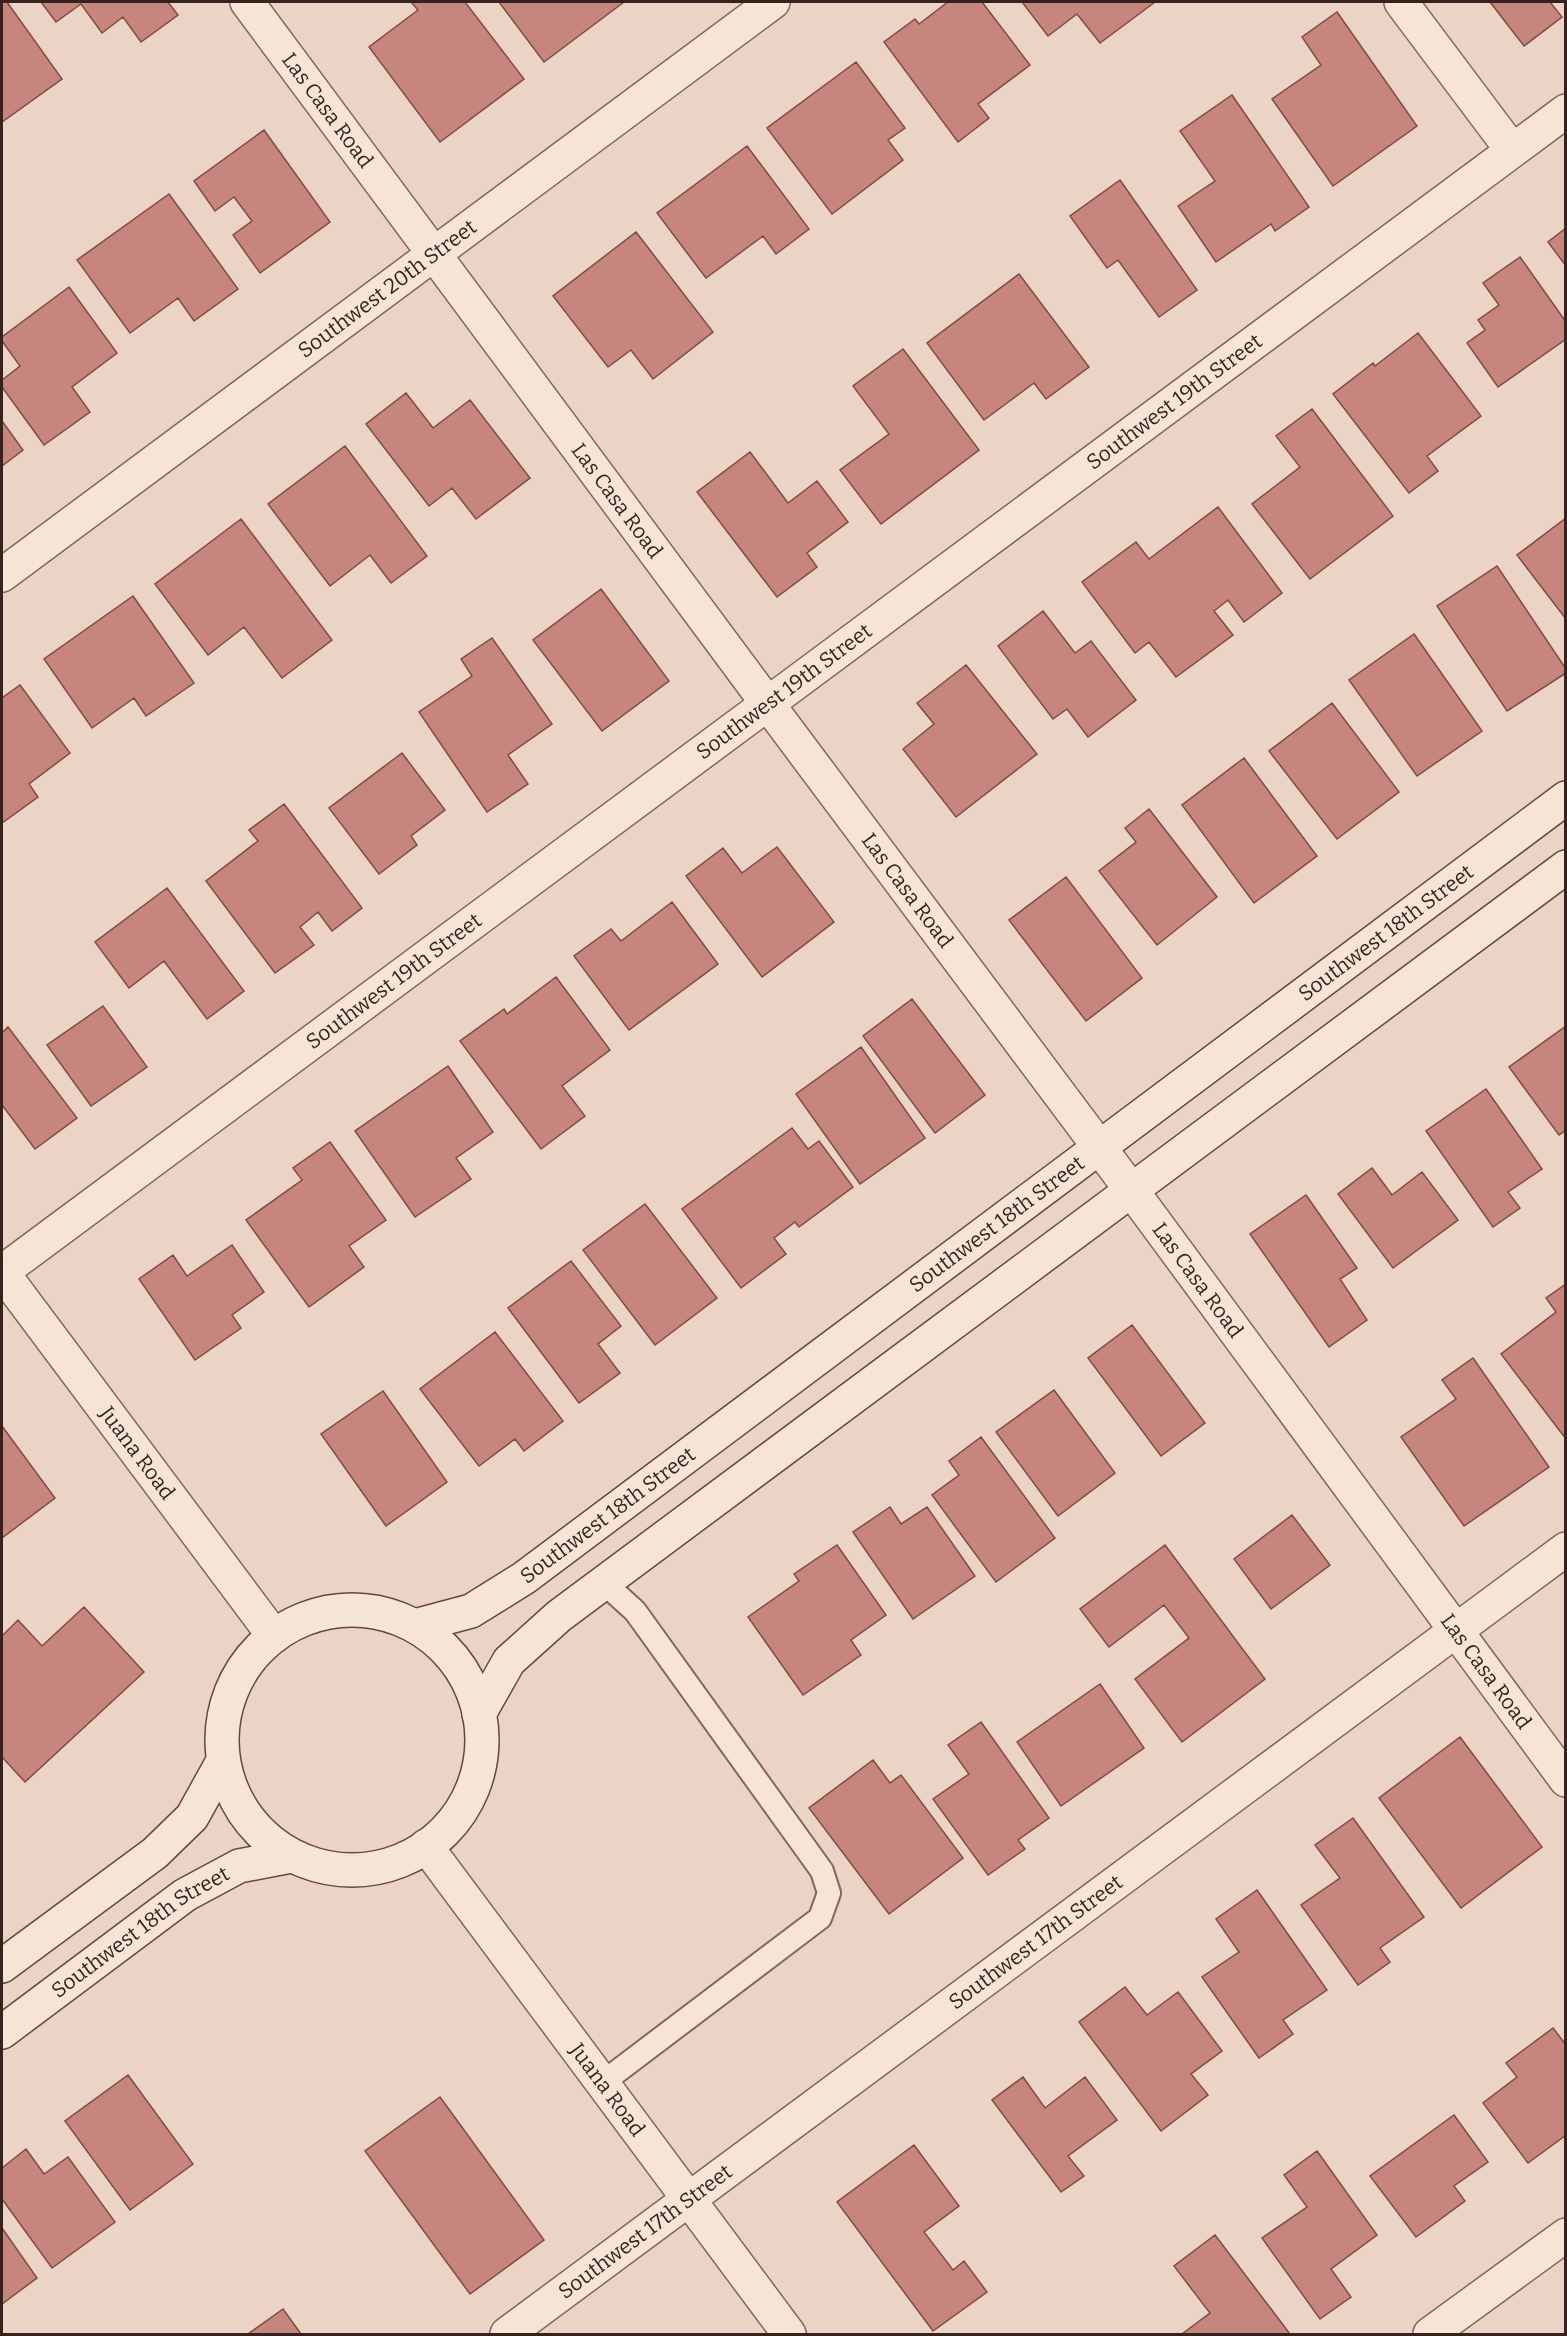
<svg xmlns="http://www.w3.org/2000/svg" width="1567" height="2336" font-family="Bitter,serif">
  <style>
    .building { fill: #c6867d; stroke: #824a44; stroke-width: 1.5 }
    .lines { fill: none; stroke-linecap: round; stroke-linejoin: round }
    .service-casing { stroke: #85655c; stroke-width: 26 }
    .minor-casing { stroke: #85655c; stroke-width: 36 }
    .tertiary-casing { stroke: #85655c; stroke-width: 36 }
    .secondary-casing { stroke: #66473f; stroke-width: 36 }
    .service { stroke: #f6e4d7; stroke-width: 22 }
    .minor { stroke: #f6e4d7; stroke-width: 33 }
    .tertiary { stroke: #f6e4d7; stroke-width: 33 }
    .secondary { stroke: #f6e4d7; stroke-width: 33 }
    .labels { text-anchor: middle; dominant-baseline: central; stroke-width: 6; stroke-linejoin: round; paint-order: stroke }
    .street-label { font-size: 21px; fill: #36231f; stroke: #f3e0d4 }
  </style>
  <rect width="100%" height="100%" fill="#ebd4c5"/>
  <!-- building -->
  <path class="building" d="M2,2H7L62,79L2,122Z
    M41,2H168L178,15L141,42L123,17L102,33L81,4L56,22Z
    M411,2H465L524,79L440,142L369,47L418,10Z
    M499,2H624L544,62Z
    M948,2H982L1030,65L978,104L989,118L958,142L884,42L915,19L919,24Z
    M1022,2H1155L1100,43L1077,14L1048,36Z
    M1490,2H1550L1562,17L1524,46Z
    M1337,12L1417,126L1333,186L1272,99L1321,65L1302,37Z
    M856,62L905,128L888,140L903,160L832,214L767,128Z
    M1232,95L1309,207L1275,231L1271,224L1216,262L1178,206L1215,181L1180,131Z
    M264,130L330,222L260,273L233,235L252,221L234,197L215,211L194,181Z
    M747,146L809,229L776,254L763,236L706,278L657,213Z
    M1120,180L1197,290L1159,317L1118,260L1107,268L1070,216Z
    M169,194L238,289L194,321L178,298L130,333L77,260Z
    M1566,228V266L1548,242Z
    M636,232L713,332L653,379L631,350L608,367L553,296Z
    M1520,257L1566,322V339L1498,387L1467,343L1485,330L1478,320L1499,305L1483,283Z
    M1019,274L1089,367L1046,399L1034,383L984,420L927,343Z
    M69,287L117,353L72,387L90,412L44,445L2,387V380L20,366L2,341V337Z
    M1418,333L1481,416L1427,456L1438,471L1409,493L1333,394L1373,363L1375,366Z
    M903,349L979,450L881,524L840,470L889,434L853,386Z
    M406,393L433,428L470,400L530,478L476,519L452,488L429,506L366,424Z
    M1312,409L1393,516L1310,579L1252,504L1300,467L1276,436Z
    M2,421L23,450L2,466Z
    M345,446L427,556L391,583L370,555L330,586L268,504Z
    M750,452L788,503L817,481L848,522L807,553L817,567L777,597L697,492Z
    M1218,507L1282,593L1244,622L1228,600L1214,611L1233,635L1176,677L1149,642L1135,653L1082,582L1136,542L1149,559Z
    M1566,518V619L1517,555Z
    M241,519L332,640L282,678L244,627L208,655L155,584Z
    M1497,566L1566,669V673L1507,711L1437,606Z
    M601,589L669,681L602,731L533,640Z
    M133,596L194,683L146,716L134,698L92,728L44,659Z
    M1043,611L1075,653L1091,641L1136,700L1088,737L1067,709L1053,719L998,646Z
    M1414,634L1482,731L1417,776L1349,680Z
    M492,638L552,724L508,755L528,784L487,812L419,712L472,676L461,659Z
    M966,665L1037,754L956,817L903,749L934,724L917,703Z
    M20,685L70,753L29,784L38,797L2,823V698Z
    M1332,703L1399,792L1337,839L1269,751Z
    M402,753L445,810L411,836L417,845L379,874L329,808Z
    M1244,758L1317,856L1254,903L1182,805Z
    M284,804L362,908L332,931L318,912L300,927L314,945L275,973L206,881L258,841L249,830Z
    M1149,809L1217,897L1157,945L1099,871L1136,842L1125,828Z
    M777,847L834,922L762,977L686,876L723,848L742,873Z
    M1066,877L1142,978L1086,1021L1009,920Z
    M167,888L244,991L207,1019L164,961L129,988L95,942Z
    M672,902L718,964L629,1030L574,956L611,929L621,941Z
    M556,977L610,1050L562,1086L585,1116L541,1149L460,1041L504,1009L507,1014Z
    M912,999L985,1095L935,1133L863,1036Z
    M103,1006L147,1067L91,1106L47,1045Z
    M1566,1026V1130L1559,1135L1509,1067Z
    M8,1027L77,1118L35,1149L2,1105V1033Z
    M861,1047L925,1138L860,1184L796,1094Z
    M448,1066L493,1132L456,1158L471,1179L415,1217L355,1131Z
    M1486,1089L1542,1169L1508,1192L1520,1208L1493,1227L1426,1131Z
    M792,1128L808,1149L819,1141L853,1187L799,1227L795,1222L774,1238L786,1254L741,1288L682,1209Z
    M330,1142L386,1220L349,1246L364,1267L309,1307L246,1220L302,1180L293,1168Z
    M1372,1168L1392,1195L1422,1172L1458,1220L1393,1268L1338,1194Z
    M1306,1195L1357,1268L1340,1279L1367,1320L1329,1347L1250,1234Z
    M645,1204L717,1298L655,1345L583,1250Z
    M232,1245L264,1292L232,1315L241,1328L195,1360L139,1279L173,1255L187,1276Z
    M571,1261L621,1326L598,1344L620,1373L579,1403L508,1308Z
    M1566,1284V1439L1501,1354L1556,1312L1546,1298Z
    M1132,1325L1205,1423L1161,1456L1088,1358Z
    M495,1332L563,1421L524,1451L515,1439L479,1466L420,1389Z
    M1473,1358L1549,1467L1464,1526L1401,1437L1456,1399L1442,1380Z
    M1054,1390L1115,1473L1058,1516L996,1432Z
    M383,1391L447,1482L386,1526L321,1434Z
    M2,1426L55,1498L2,1538Z
    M981,1437L1055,1538L996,1582L932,1495L959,1475L949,1461Z
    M890,1507L901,1524L927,1507L975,1576L913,1619L853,1532Z
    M1292,1515L1330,1565L1271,1609L1234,1559Z
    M837,1545L886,1615L851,1640L861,1655L803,1695L748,1617L799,1581L794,1574Z
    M1165,1545L1265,1679L1182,1742L1135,1679L1189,1638L1164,1605L1109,1647L1080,1609Z
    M84,1607L144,1672L25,1782L2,1757V1636L18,1620L42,1646Z
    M1100,1684L1144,1748L1061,1806L1017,1742Z
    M981,1722L1049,1818L1018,1840L1025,1849L988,1875L933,1799L969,1774L948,1745Z
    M1460,1737L1542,1847L1461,1908L1379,1798Z
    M873,1760L890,1783L901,1775L963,1858L889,1914L809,1808Z
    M1353,1818L1424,1917L1380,1948L1390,1962L1358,1985L1301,1905L1340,1878L1315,1845Z
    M1257,1890L1327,1990L1283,2020L1293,2034L1259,2058L1202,1977L1239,1952L1216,1919Z
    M1125,1987L1147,2015L1178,1992L1222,2051L1191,2074L1208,2095L1161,2131L1079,2022Z
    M1553,2028L1566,2045V2135L1528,2163L1483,2103L1517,2077L1506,2063Z
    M128,2075L193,2164L130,2210L65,2121Z
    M1023,2077L1045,2108L1085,2077L1117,2120L1068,2156L1084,2176L1061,2192L992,2100Z
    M440,2097L544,2240L470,2294L365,2151Z
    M1454,2115L1488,2162L1454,2186L1465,2201L1416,2237L1370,2176Z
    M914,2145L959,2206L924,2232L953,2270L964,2261L987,2292L933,2331L837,2202Z
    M26,2149L44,2174L68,2157L115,2222L52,2268L2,2199V2168Z
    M1317,2151L1377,2235L1331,2269L1351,2297L1320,2319L1262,2238L1307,2207L1284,2175Z
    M2,2228L37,2278L2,2304Z
    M1215,2235L1290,2334H1182L1210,2313L1174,2266Z
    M283,2309L301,2334H248Z"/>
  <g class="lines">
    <defs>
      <path id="service" d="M602,2083L820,1918L829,1893L822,1871L635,1611L604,1583"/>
      <g id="minor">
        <path id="s1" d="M247,2L767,703L1132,1191L1566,1780"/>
        <path d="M1401,2L1512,150"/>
        <path id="s2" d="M2,575L773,2"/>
        <path id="s3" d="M2,1272L1566,111"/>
        <path id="s4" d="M2,1272L274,1636"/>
        <path id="s5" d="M507,2334L1566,1549"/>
        <path d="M1430,2334L1566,2235"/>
      </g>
      <g id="tertiary">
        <path id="s6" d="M426,1846L789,2334"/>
      </g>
      <g id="secondary">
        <circle cx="352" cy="1740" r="130"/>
        <path id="s7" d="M415,1626L471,1611L524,1578L1566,798"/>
        <path d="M479,1714L509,1661L559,1616L1566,867"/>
        <path d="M2,1966L155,1853L192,1817L223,1761"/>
        <path id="s8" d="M2,2032L185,1895L239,1866L291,1856"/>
      </g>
    </defs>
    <!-- service casing -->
    <use href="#service" class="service-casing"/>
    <!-- minor casing -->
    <use href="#minor" class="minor-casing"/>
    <!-- tertiary casing -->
    <use href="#tertiary" class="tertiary-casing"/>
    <!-- secondary casing -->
    <use href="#secondary" class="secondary-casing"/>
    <!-- service -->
    <use href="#service" class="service"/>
    <!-- minor -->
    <use href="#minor" class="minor"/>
    <!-- tertiary -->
    <use href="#tertiary" class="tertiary"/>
    <!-- secondary -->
    <use href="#secondary" class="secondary"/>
  </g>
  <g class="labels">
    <!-- street labels -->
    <g class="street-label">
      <text stroke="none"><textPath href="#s1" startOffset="135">Las Casa Road</textPath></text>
      <text stroke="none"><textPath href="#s2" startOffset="480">Southwest 20th Street</textPath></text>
      <text stroke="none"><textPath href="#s3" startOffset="1460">Southwest 19th Street</textPath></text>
      <text stroke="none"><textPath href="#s1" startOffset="621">Las Casa Road</textPath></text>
      <text stroke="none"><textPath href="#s3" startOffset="974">Southwest 19th Street</textPath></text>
      <text stroke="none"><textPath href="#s1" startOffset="1107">Las Casa Road</textPath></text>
      <text stroke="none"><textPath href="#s7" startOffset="1197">Southwest 18th Street</textPath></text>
      <text stroke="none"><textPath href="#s3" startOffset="488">Southwest 19th Street</textPath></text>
      <text stroke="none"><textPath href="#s7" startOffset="711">Southwest 18th Street</textPath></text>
      <text stroke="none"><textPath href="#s1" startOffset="1593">Las Casa Road</textPath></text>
      <text stroke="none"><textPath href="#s4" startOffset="226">Juana Road</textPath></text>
      <text stroke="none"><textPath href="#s7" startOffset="225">Southwest 18th Street</textPath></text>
      <text stroke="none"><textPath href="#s1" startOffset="2079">Las Casa Road</textPath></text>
      <text stroke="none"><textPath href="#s8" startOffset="171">Southwest 18th Street</textPath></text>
      <text stroke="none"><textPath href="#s5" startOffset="658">Southwest 17th Street</textPath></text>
      <text stroke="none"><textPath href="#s6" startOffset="304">Juana Road</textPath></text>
      <text stroke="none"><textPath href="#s5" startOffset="172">Southwest 17th Street</textPath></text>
    </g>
  </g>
  <!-- border -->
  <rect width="1567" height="2336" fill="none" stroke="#36231f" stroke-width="6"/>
</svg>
